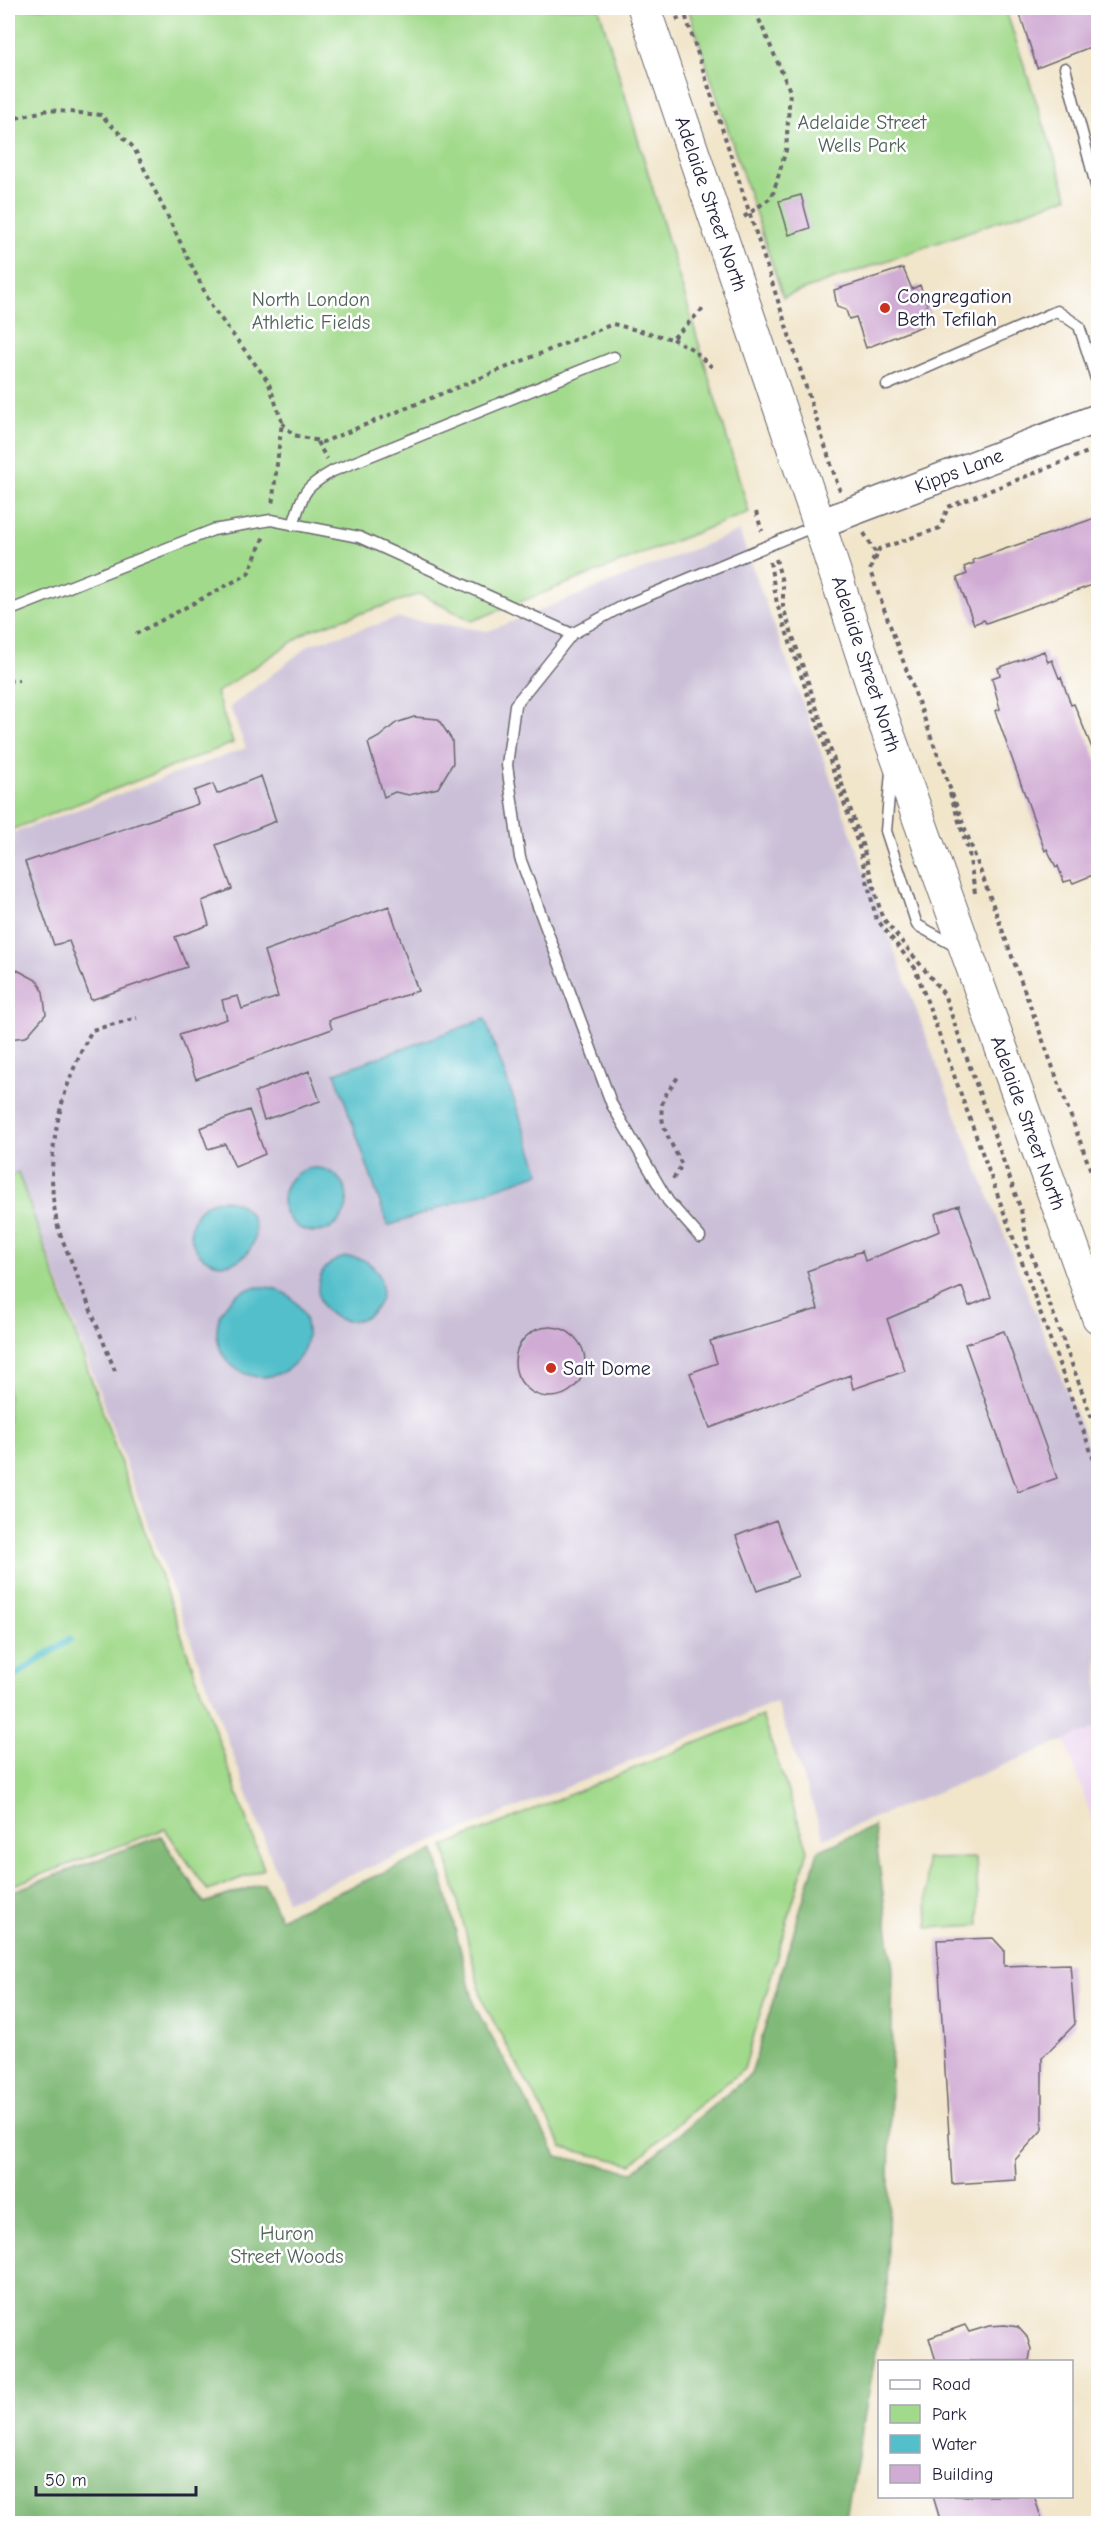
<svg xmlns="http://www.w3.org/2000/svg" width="1106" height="2531" font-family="'Comic Neue',sans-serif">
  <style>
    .built { fill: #ead1ed }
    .industrial { fill: #cabfd7 }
    .green { fill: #a2da8c; stroke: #627e64; stroke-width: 1.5 }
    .forest { fill: #81ba78; stroke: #526e5a; stroke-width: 1.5 }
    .water { fill: #52bfcb; stroke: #3a7083; stroke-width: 1.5 }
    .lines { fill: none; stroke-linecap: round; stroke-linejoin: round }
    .stream { stroke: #52bfcb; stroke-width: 7 }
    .building { fill: #d0acd4 }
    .service-casing { stroke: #6a666d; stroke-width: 13 }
    .tertiary-casing { stroke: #6a666d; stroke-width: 31 }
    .secondary-casing { stroke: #6a666d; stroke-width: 34 }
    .path { stroke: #6a666d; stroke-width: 4; stroke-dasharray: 4.5 4.5; stroke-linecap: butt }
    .service { stroke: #fff; stroke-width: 10 }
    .tertiary { stroke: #fff; stroke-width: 28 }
    .secondary { stroke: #fff; stroke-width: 32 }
    .poi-dot { fill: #c8321e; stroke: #fff; stroke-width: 2 }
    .labels { text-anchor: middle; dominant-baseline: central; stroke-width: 5; stroke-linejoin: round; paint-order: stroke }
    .park-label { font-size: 20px; fill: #4f6257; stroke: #fff }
    .street-label { font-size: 20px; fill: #22223b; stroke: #fff }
    .poi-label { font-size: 20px; fill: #22223b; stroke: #fff; text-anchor: start }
  </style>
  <rect width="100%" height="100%" fill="#fff"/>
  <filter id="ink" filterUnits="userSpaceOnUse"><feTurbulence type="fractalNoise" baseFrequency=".0167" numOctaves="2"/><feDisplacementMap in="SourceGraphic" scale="12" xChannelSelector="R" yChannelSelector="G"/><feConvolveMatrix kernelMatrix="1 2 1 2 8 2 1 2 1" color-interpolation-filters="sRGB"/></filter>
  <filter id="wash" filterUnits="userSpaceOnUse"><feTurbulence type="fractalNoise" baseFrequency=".008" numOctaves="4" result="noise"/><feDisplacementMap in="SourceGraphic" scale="24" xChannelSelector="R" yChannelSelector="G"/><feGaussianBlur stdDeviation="1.35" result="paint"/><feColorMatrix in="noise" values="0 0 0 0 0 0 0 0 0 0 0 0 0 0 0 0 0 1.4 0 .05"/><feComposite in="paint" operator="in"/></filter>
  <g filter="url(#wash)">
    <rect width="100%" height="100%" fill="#f1e5ca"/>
    <!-- built -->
    <path class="built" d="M1098,1727V1836L1065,1740Z"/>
    <!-- industrial -->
    <path class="industrial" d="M739,531L946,1090L1098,1469V1727L824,1838L776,1702L287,1901L18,1172L8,1178V835L246,748L230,707L311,644L398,618L488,631Z"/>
    <!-- green -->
    <path class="green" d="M8,8H599L749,512L472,621L420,594L310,630L216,693L233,743L8,831Z
      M688,8H1005L1068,197L783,297Z
      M18,1172L264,1869L208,1891L165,1829L8,1887V1178Z
      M762,1716L808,1850L744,2069L689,2113L632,2164L563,2148L483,2002L444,1846Z
      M976,1858L979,1925L928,1928L926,1859Z"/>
    <!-- forest -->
    <path class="forest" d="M874,1826L893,1969L887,2292L845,2523H8V1893L161,1836L204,1903L264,1883L280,1918L435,1850L475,2007L557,2156L633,2172L751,2074L818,1851Z"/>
    <!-- water -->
    <path class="water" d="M485,1019L540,1173L388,1226L335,1073Z
      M283 1200a32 32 0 1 1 64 0a32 32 0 1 1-64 0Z
      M191 1232a32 32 0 1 1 64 0a32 32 0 1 1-64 0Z
      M318 1289a32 32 0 1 1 64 0a32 32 0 1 1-64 0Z
      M217 1332a45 45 0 1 1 90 0a45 45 0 1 1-90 0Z"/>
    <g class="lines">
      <!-- stream -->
      <path class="stream" d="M8,1680L70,1639"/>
    </g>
    <g id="blocks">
      <!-- building -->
      <path class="building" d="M1018,8H1098V44L1037,68Z
        M801,195L810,228L789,235L779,201Z
        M903,268L912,289L920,285L933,322L866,348L856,317L849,319L846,310L837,307L834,290Z
        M1098,517V583L986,623L984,620L974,624L957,578L967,574L964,567L974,563L973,560Z
        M1044,651L1048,662L1052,660L1059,678L1061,677L1071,705L1074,704L1098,763V873L1073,883L1071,880L1064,882L1058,866L1056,867L1047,849L1045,851L995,711L1000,709L992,678L1000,675L998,668Z
        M414,717L438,719L452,740L453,763L438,788L409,795L395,792L384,797L368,743L379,737L396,723Z
        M261,776L276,821L216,845L232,889L202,901L209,925L175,937L187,967L91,1000L69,941L54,945L25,862L198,804L194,791L213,784L217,794Z
        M389,906L418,991L329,1020L332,1029L196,1079L179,1035L227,1019L222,1000L238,996L242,1009L278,997L264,951Z
        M17,970L38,981L43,992L46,1014L26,1037L8,1039V971Z
        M309,1071L320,1101L264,1120L255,1092Z
        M249,1110L265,1154L235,1167L225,1144L208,1149L200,1128Z
        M959,1205L991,1297L969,1306L962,1287L887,1319L905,1371L853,1389L850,1375L710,1428L690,1373L717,1363L710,1341L818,1309L807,1271L862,1251L865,1261L940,1231L935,1214Z
        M515 1362a35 35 0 1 1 70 0a35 35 0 1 1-70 0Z
        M1004,1331L1057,1478L1018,1492L965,1344Z
        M776,1520L798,1576L757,1591L736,1536Z
        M993,1938L1004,1950V1966L1070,1964L1075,2024L1042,2058V2130L1015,2160L1016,2180L952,2184L937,1940Z
        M965,2325L969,2332L989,2326L1005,2325L1018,2327L1027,2337L1031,2349L1029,2361H936L929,2338Z
        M933,2496H1034L1043,2523H941Z"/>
    </g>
  </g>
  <g filter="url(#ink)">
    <use href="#blocks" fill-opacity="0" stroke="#6a666d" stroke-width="1.5"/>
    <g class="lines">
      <defs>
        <path id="service" d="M1065,68L1098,193
          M887,385L1057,311L1079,326L1098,385
          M293,525C304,492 302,489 333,471L614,357
          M8,611L213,530L271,520L359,537L572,634
          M891,772L886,831L917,925L957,947
          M700,1237L668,1201L612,1105L520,858L507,765L515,705L572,634L623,606L815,526"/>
        <path id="tertiary" d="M819,524L1098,418"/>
        <path id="secondary" d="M644,8L819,524L883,719L1098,1317"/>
      </defs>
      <!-- service casing -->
      <use href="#service" class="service-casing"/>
      <!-- tertiary casing -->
      <use href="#tertiary" class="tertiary-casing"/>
      <!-- secondary casing -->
      <use href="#secondary" class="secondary-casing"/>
      <!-- path -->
      <path class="path" d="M674,8L679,22
        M683,8L839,489L842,488
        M8,120L48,110L101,115L134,148L212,307L268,381L282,422L272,506
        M744,217L772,197L786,150L790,91L754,8
        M672,339L692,349L714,369
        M282,423L294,435L323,442L613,324L672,339L703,309
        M317,442L327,459
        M756,512L762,531
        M864,533L875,552L870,571L1098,1190
        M776,559L783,586V607L863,847L882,917L944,994L1021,1210L1028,1245L1098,1435
        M875,560L879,549L940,528L948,507L1088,452
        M770,562L777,604L859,847L876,918L915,968L1098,1471
        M136,634L248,574L264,536
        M8,681L19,680
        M950,793L969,853L975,893
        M673,1179L682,1165C673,1145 655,1121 664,1098C668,1090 675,1082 680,1074
        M115,1371C102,1338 88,1304 75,1270C69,1255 61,1239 57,1223C43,1156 60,1089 92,1030L137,1018"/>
      <!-- service -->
      <use href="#service" class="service"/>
      <!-- tertiary -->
      <use href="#tertiary" class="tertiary"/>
      <!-- secondary -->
      <use href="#secondary" class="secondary"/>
    </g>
  </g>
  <!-- markers -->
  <g class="poi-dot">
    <circle cx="885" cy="308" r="6"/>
    <circle cx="551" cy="1368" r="6"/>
  </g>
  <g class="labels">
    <!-- park labels -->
    <g class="park-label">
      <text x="862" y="122">Adelaide Street<tspan x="862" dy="23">Wells Park</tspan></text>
      <text x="311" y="299">North London<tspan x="311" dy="23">Athletic Fields</tspan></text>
      <text x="287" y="2233">Huron<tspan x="287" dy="23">Street Woods</tspan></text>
    </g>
    <!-- street labels -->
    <g class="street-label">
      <text transform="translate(711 204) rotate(71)">Adelaide Street North</text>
      <text transform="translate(959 471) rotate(-21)">Kipps Lane</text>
      <text transform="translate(866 664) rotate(72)">Adelaide Street North</text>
      <text transform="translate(1028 1123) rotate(70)">Adelaide Street North</text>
    </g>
    <!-- poi labels -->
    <g class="poi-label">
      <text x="897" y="296">Congregation<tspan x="897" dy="23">Beth Tefilah</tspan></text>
      <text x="563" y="1368">Salt Dome</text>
    </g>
  </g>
  <!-- margin -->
  <rect width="1106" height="2531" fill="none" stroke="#fff" stroke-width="30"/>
  <!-- legend -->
  <rect x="878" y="2360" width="195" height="138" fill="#ffffff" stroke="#a7a7b1" stroke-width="1.5"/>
  <rect x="890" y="2380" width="30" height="9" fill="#ffffff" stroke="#a7a7b1" stroke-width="1.5"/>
  <text x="932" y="2390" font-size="18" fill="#22223b">Road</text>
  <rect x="890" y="2405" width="30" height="18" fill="#a2da8c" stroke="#a7a7b1" stroke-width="1.5"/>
  <text x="932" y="2420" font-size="18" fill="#22223b">Park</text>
  <rect x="890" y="2435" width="30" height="18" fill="#52bfcb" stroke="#a7a7b1" stroke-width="1.5"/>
  <text x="932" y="2450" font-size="18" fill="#22223b">Water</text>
  <rect x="890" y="2465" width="30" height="18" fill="#d0acd4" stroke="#a7a7b1" stroke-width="1.5"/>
  <text x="932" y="2480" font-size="18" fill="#22223b">Building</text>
  <!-- scale -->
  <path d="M36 2486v9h160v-9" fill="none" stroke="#22223b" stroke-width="3"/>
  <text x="45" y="2486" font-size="18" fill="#22223b" stroke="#ffffff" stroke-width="4.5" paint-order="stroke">50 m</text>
</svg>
